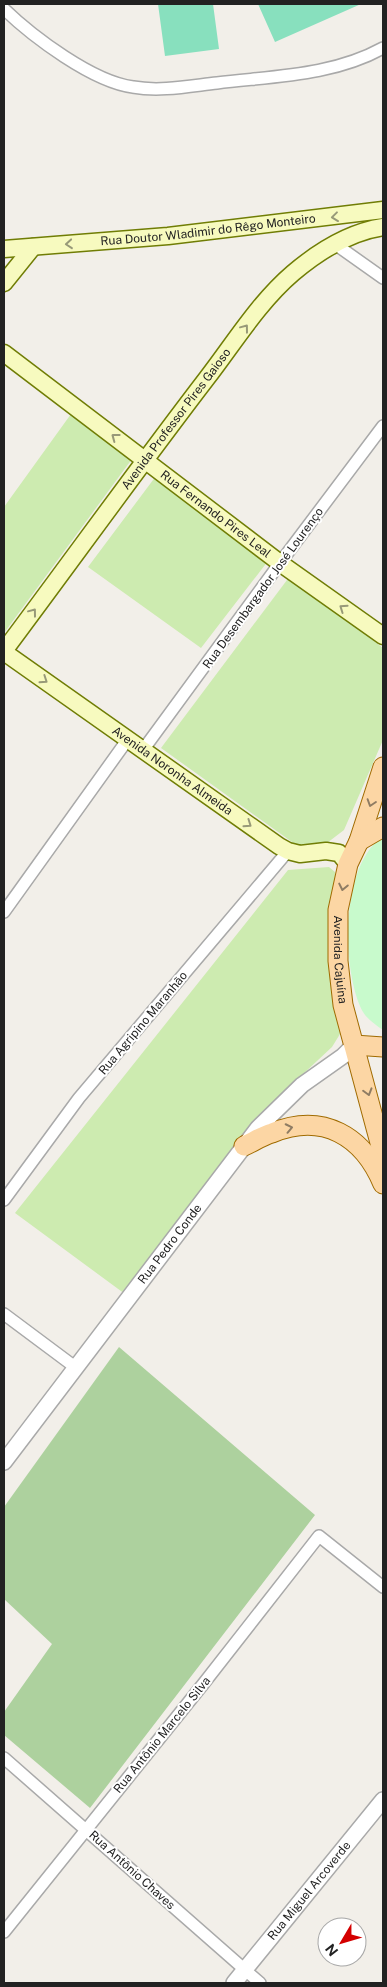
<svg xmlns="http://www.w3.org/2000/svg" width="387" height="1987" font-family="'Public Sans',sans-serif">
  <style>
    .grass { fill: #cdebb0 }
    .forest { fill: #add19e }
    .park { fill: #c8facc }
    .pitch { fill: #88e0be }
    .lines { fill: none; stroke-linecap: round; stroke-linejoin: round }
    .minor-casing { stroke: #a9a9a9; stroke-width: 14 }
    .tertiary-casing { stroke: #a9a9a9; stroke-width: 18 }
    .secondary-casing { stroke: #707d05; stroke-width: 19 }
    .primary-casing { stroke: #a06b00; stroke-width: 21 }
    .minor { stroke: #fff; stroke-width: 11 }
    .tertiary { stroke: #fff; stroke-width: 15 }
    .secondary { stroke: #f7fabf; stroke-width: 16 }
    .primary { stroke: #fcd6a4; stroke-width: 19 }
    .oneway { stroke: #979978 }
    .oneway2 { stroke: #8f7c63 }
    .labels { text-anchor: middle; dominant-baseline: central; stroke-width: 4; stroke-linejoin: round; paint-order: stroke }
    .street-label { font-size: 12px; fill: #222; stroke: #fff }
  </style>
  <rect width="100%" height="100%" fill="#f2efe9"/>
  <!-- grass -->
  <path class="grass" d="M71,414L132,459L4,633V507Z
    M156,476L268,561L201,648L88,567Z
    M290,576L383,648V740L344,830L327,843L309,848L299,847L161,748Z
    M329,867L335,872V883L345,1026L332,1047L273,1102L125,1294L15,1213L288,870Z"/>
  <!-- forest -->
  <path class="forest" d="M119,1347L315,1515L90,1808L4,1735V1712L52,1644L4,1599V1507Z"/>
  <!-- park -->
  <path class="park" d="M383,837V1030C376,1025 368,1020 363,1012C341,972 340,863 383,837Z"/>
  <!-- pitch -->
  <path class="pitch" d="M158,4H213L219,49L165,56Z
    M258,4H361L275,42Z"/>
  <g class="lines">
    <defs>
      <path id="minor" d="M4,9C33,37 93,82 133,87C160,92 190,86 217,83C274,76 332,76 383,48
        M335,244L383,278
        M143,750L280,563L383,426
        M4,912L128,739
        M4,1200L79,1098L288,851
        M4,1314L75,1367
        M4,1758L260,1983
        M4,1932L204,1683L319,1536L383,1587"/>
      <g id="tertiary">
        <path id="s1" d="M4,1462L258,1128L302,1085L343,1056L354,1045"/>
        <path id="s2" d="M234,1983L383,1800"/>
      </g>
      <g id="secondary">
        <path id="s3" d="M4,249L168,236L383,210"/>
        <path d="M4,283L33,247"/>
        <path id="s4" d="M4,353L280,563L383,636"/>
        <path id="s5" d="M4,651C72,560 138,468 207,378C234,343 259,302 293,273C319,251 350,232 383,227"/>
        <path id="s6" d="M4,652L279,846L288,851L300,854L326,851L339,853L348,864"/>
      </g>
      <g id="primary">
        <path id="s7" d="M383,767L359,841L348,864L338,910V961L343,1005L383,1154"/>
        <path d="M359,841L383,827"/>
        <path d="M354,1045L383,1047"/>
        <path d="M244,1146C253,1142 262,1136 272,1133C323,1112 363,1136 383,1184"/>
      </g>
    </defs>
    <!-- minor casing -->
    <use href="#minor" class="minor-casing"/>
    <!-- tertiary casing -->
    <use href="#tertiary" class="tertiary-casing"/>
    <!-- secondary casing -->
    <use href="#secondary" class="secondary-casing"/>
    <!-- primary casing -->
    <use href="#primary" class="primary-casing"/>
    <!-- minor -->
    <use href="#minor" class="minor"/>
    <!-- tertiary -->
    <use href="#tertiary" class="tertiary"/>
    <!-- secondary -->
    <use href="#secondary" class="secondary"/>
    <!-- primary -->
    <use href="#primary" class="primary"/>
  </g>
  <!-- one-way arrows -->
  <defs><path id="oneway-chevron" d="M-2-3.5L2.5 0L-2 3.5" fill="none" stroke-width="1.6" stroke-linecap="round" stroke-linejoin="round" transform="scale(1.25)"/></defs>
  <g class="oneway">
    <use href="#oneway-chevron" transform="translate(335 217) rotate(173)"/>
    <use href="#oneway-chevron" transform="translate(69 244) rotate(175)"/>
    <use href="#oneway-chevron" transform="translate(245 328) rotate(-53)"/>
    <use href="#oneway-chevron" transform="translate(115 437) rotate(-143)"/>
    <use href="#oneway-chevron" transform="translate(343 608) rotate(-145)"/>
    <use href="#oneway-chevron" transform="translate(33 612) rotate(-53)"/>
    <use href="#oneway-chevron" transform="translate(44 680) rotate(34)"/>
    <use href="#oneway-chevron" transform="translate(248 824) rotate(35)"/>
  </g>
  <g class="oneway2">
    <use href="#oneway-chevron" transform="translate(371 803) rotate(108)"/>
    <use href="#oneway-chevron" transform="translate(343 887) rotate(102)"/>
    <use href="#oneway-chevron" transform="translate(368 1092) rotate(74)"/>
    <use href="#oneway-chevron" transform="translate(289 1128) rotate(-12)"/>
  </g>
  <g class="labels">
    <!-- street labels -->
    <g class="street-label">
      <text stroke="none"><textPath href="#s3" startOffset="205">Rua Doutor Wladimir do Rêgo Monteiro</textPath></text>
      <text stroke="none"><textPath href="#s5" startOffset="289">Avenida Professor Pires Gaioso</textPath></text>
      <text stroke="none"><textPath href="#s4" startOffset="266">Rua Fernando Pires Leal</textPath></text>
      <text transform="translate(263 588) rotate(-54)">Rua Desembargador José Lourenço</text>
      <text stroke="none"><textPath href="#s6" startOffset="206">Avenida Noronha Almeida</textPath></text>
      <text stroke="none"><textPath href="#s7" startOffset="200">Avenida Cajuína</textPath></text>
      <text transform="translate(143 1023) rotate(-50)">Rua Agripino Maranhão</text>
      <text stroke="none"><textPath href="#s1" startOffset="274">Rua Pedro Conde</textPath></text>
      <text transform="translate(162 1735) rotate(-51)">Rua Antônio Marcelo Silva</text>
      <text transform="translate(132 1870) rotate(42)">Rua Antônio Chaves</text>
      <text stroke="none"><textPath href="#s2" startOffset="119">Rua Miguel Arcoverde</textPath></text>
    </g>
  </g>
  <!-- border -->
  <rect width="387" height="1987" fill="none" stroke="#222222" stroke-width="10"/>
  <!-- north arrow -->
  <g transform="translate(342 1942) rotate(232)"><circle r="24" fill="#ffffff" stroke="#a7a7a7"/>
  <path d="M0-4L9 19L0 12L-9 19Z" fill="#d40000"/>
  <text y="-8" font-size="14" font-weight="bold" text-anchor="middle" fill="#222222">N</text>
  </g>
</svg>
